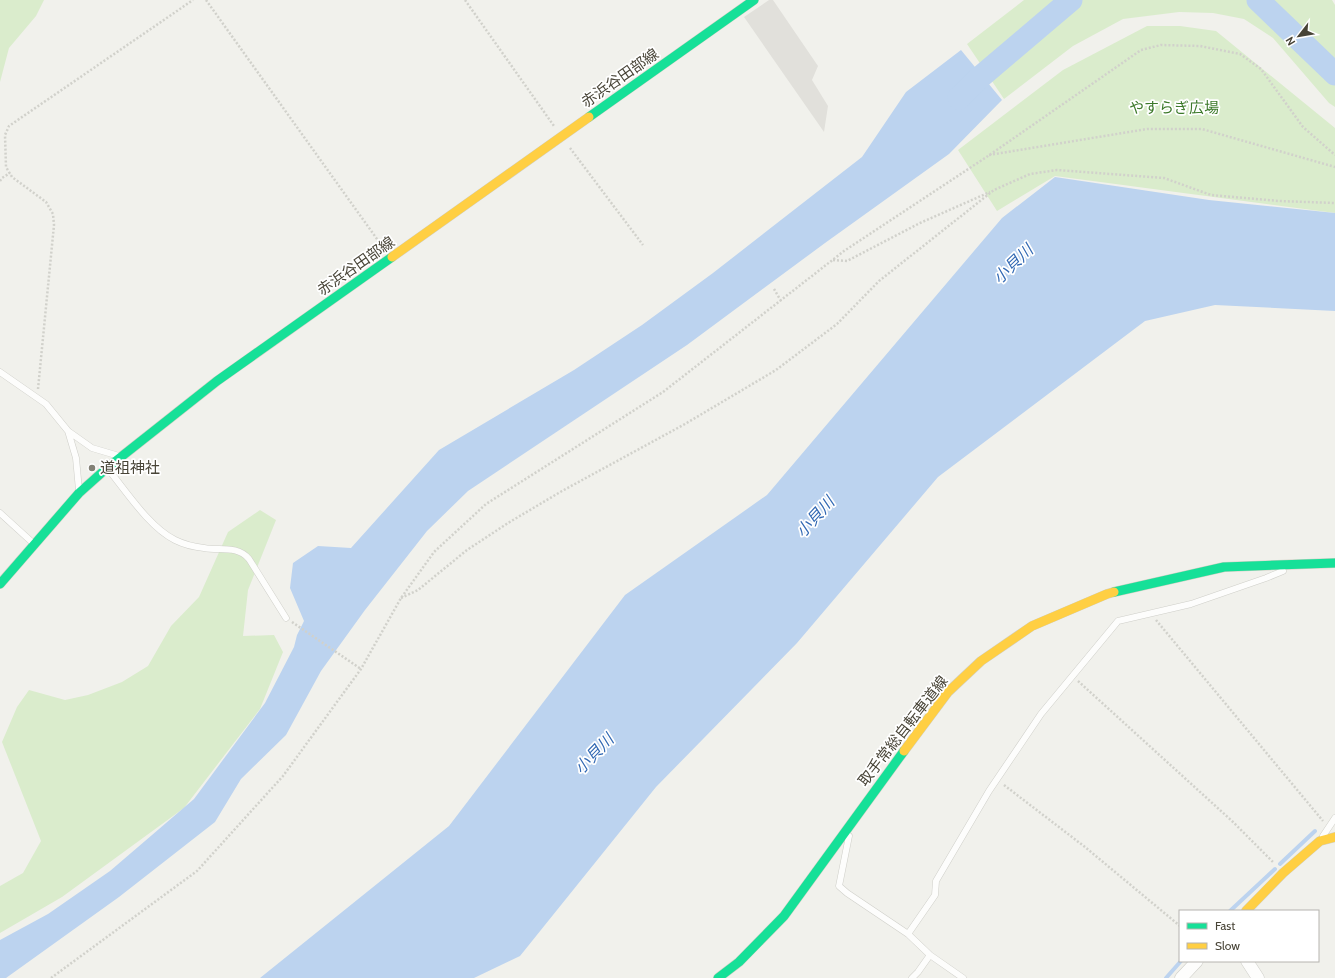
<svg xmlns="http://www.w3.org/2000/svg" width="1335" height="978" font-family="Cabin,'Noto Sans JP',sans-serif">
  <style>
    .green { fill: #daeccc }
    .parking { fill: #e1e0db }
    .water { fill: #bcd3ef }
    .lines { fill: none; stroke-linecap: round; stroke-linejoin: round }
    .stream { stroke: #bcd3ef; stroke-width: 4 }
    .river { stroke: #bcd3ef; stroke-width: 23 }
    .lane-casing { stroke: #cfcfc9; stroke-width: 7 }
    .street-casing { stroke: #cfcfc9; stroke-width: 13 }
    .fast-casing { stroke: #d0cfc3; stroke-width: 10 }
    .slow-casing { stroke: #d0cfc3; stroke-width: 10 }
    .path { stroke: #d1d1cb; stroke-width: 2.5; stroke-dasharray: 2 2; stroke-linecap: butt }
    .lane { stroke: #fdfdfc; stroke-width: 6 }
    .street { stroke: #fdfdfc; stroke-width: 12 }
    .fast { stroke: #16e098; stroke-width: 9 }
    .slow { stroke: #ffcf43; stroke-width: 9 }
    .poi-dot { fill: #838176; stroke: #fff; stroke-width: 1.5 }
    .labels { text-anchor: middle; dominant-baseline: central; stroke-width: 3.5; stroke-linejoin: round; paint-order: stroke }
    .street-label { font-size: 15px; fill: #484437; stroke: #fff }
    .park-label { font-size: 15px; fill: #3c792a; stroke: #fff }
    .poi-label { font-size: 15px; fill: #484437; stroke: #fff; text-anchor: start }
    .water-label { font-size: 16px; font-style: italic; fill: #3168b3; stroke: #fff }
  </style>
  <rect width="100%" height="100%" fill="#f1f1ec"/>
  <!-- green -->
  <path class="green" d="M0,0H44L36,16L9,48L0,82Z
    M1024,0H1332L1335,5V107L1329,103L1273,38L1244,19L1213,13L1179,12L1123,19L1073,46L1004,99L967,44Z
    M1147,26H1180L1216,31L1335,128V213L1055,176L997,211L958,150L1063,70Z
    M260,510L276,520L248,590L243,636L274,635L283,652L260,709L184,808L62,897L0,933V886L23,873L41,841L2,742L17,707L29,690L65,700L88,695L122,682L148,666L171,626L199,597L228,532Z"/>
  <!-- parking -->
  <path class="parking" d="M769,0H773L818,66L812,80L828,106L824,132L744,17Z"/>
  <!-- water -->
  <path class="water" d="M961,50L1002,100L949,154L825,243L687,345L468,491L427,531L365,610L321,671L286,735L241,779L215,822L119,897L6,978H0V940L48,914L110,871L194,799L265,703L294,647L297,635L304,621L290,588L293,563L318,546L351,548L439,450L574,370L642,325L713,273L862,157L906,92Z
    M1055,177L1209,200L1335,213V311L1215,305L1145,321L938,477L797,643L656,787L520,956L474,978H260L449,826L625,595L767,495L1002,218Z"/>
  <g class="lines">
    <!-- stream -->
    <path class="stream" d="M1280,864L1315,831
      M1230,911L1275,869
      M1166,978L1181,961"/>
    <!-- river -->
    <path class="river" d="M1258,0L1335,74
      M959,98L978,79L1071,0"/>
    <defs>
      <path id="lane" d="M0,372L46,404L68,431
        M108,469C126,491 149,527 175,540C183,544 195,547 204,548C220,551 237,545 249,559L286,618
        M79,490L76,458L68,431L92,448L119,456
        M0,513L33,543
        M849,836L839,886L847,893L908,934L930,955L963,978
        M1323,836L1335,818
        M908,934L935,895L936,881L989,791L1041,714L1118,621L1191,604L1266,578L1283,571
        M912,978L918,972L930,955"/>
      <path id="street" d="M1247,961L1258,978
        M1181,978L1197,961"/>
      <path id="fast" d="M589,117L754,0
        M0,584L79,493L107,468L217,381L392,257
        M1114,592L1224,567L1335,563
        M718,978L739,962L784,916L904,751"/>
      <path id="slow" d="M392,257L589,117
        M904,751L948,692L981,661L1032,626L1107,594L1114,592
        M1246,911L1283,873L1320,841L1335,837"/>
    </defs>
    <!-- lane casing -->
    <use href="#lane" class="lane-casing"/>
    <!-- street casing -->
    <use href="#street" class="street-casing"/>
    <!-- fast casing -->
    <use href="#fast" class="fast-casing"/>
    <!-- slow casing -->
    <use href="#slow" class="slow-casing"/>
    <!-- path -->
    <path class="path" d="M206,0L382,246
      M465,0L554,126
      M570,148L643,245
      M989,155L1147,129H1202L1335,167
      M0,181L2,178L10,173
      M833,260L847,261L920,223L990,192
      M774,289L781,301
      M38,389L54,225L53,214L46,202L12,177L6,167L5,135L9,126L193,0
      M401,598L418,590L467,550L508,523L562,491L685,424L776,370L837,324L879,281L994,190L1030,174L1057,170L1164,178L1211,195L1279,201L1335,203
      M1156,620L1323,821
      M292,622L361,669
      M1078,681L1232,821L1273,862
      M1004,785L1085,847L1180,926
      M51,978L197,871L283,776L361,669L401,598L434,552L486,504L663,392L844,251L988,156L1141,50L1161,45L1200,46L1240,54L1261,69L1303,127L1335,155"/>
    <!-- lane -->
    <use href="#lane" class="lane"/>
    <!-- street -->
    <use href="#street" class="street"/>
    <!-- fast -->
    <use href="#fast" class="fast"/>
    <!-- slow -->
    <use href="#slow" class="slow"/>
  </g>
  <!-- markers -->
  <circle class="poi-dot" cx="92" cy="468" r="4"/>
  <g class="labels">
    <!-- street labels -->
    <g class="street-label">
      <text transform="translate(620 78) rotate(-35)">赤浜谷田部線</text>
      <text transform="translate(356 266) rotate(-35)">赤浜谷田部線</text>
      <text transform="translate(903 731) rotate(-52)">取手常総自転車道線</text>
    </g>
    <!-- park labels -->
    <g class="park-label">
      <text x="1174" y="108">やすらぎ広場</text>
    </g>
    <!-- poi labels -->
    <g class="poi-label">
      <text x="100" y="468">道祖神社</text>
    </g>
    <!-- water labels -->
    <g class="water-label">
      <text transform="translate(1013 264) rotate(-44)">小貝川</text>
      <text transform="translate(815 517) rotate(-48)">小貝川</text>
      <text transform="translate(594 754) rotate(-46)">小貝川</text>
    </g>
  </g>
  <!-- legend -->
  <rect x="1179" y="910" width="140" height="52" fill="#ffffff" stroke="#b6b4af"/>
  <rect x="1187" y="923" width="20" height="6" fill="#16e098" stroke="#b6b4af"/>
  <text x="1215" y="930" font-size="12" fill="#484437">Fast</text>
  <rect x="1187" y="943" width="20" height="6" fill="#ffcf43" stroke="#b6b4af"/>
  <text x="1215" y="950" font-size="12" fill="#484437">Slow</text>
  <!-- north arrow -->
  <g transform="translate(1299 36) rotate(239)" stroke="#ffffff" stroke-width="3" paint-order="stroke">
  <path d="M0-3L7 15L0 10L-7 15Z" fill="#484437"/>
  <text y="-6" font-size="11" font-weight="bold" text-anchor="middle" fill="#484437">N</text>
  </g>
</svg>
